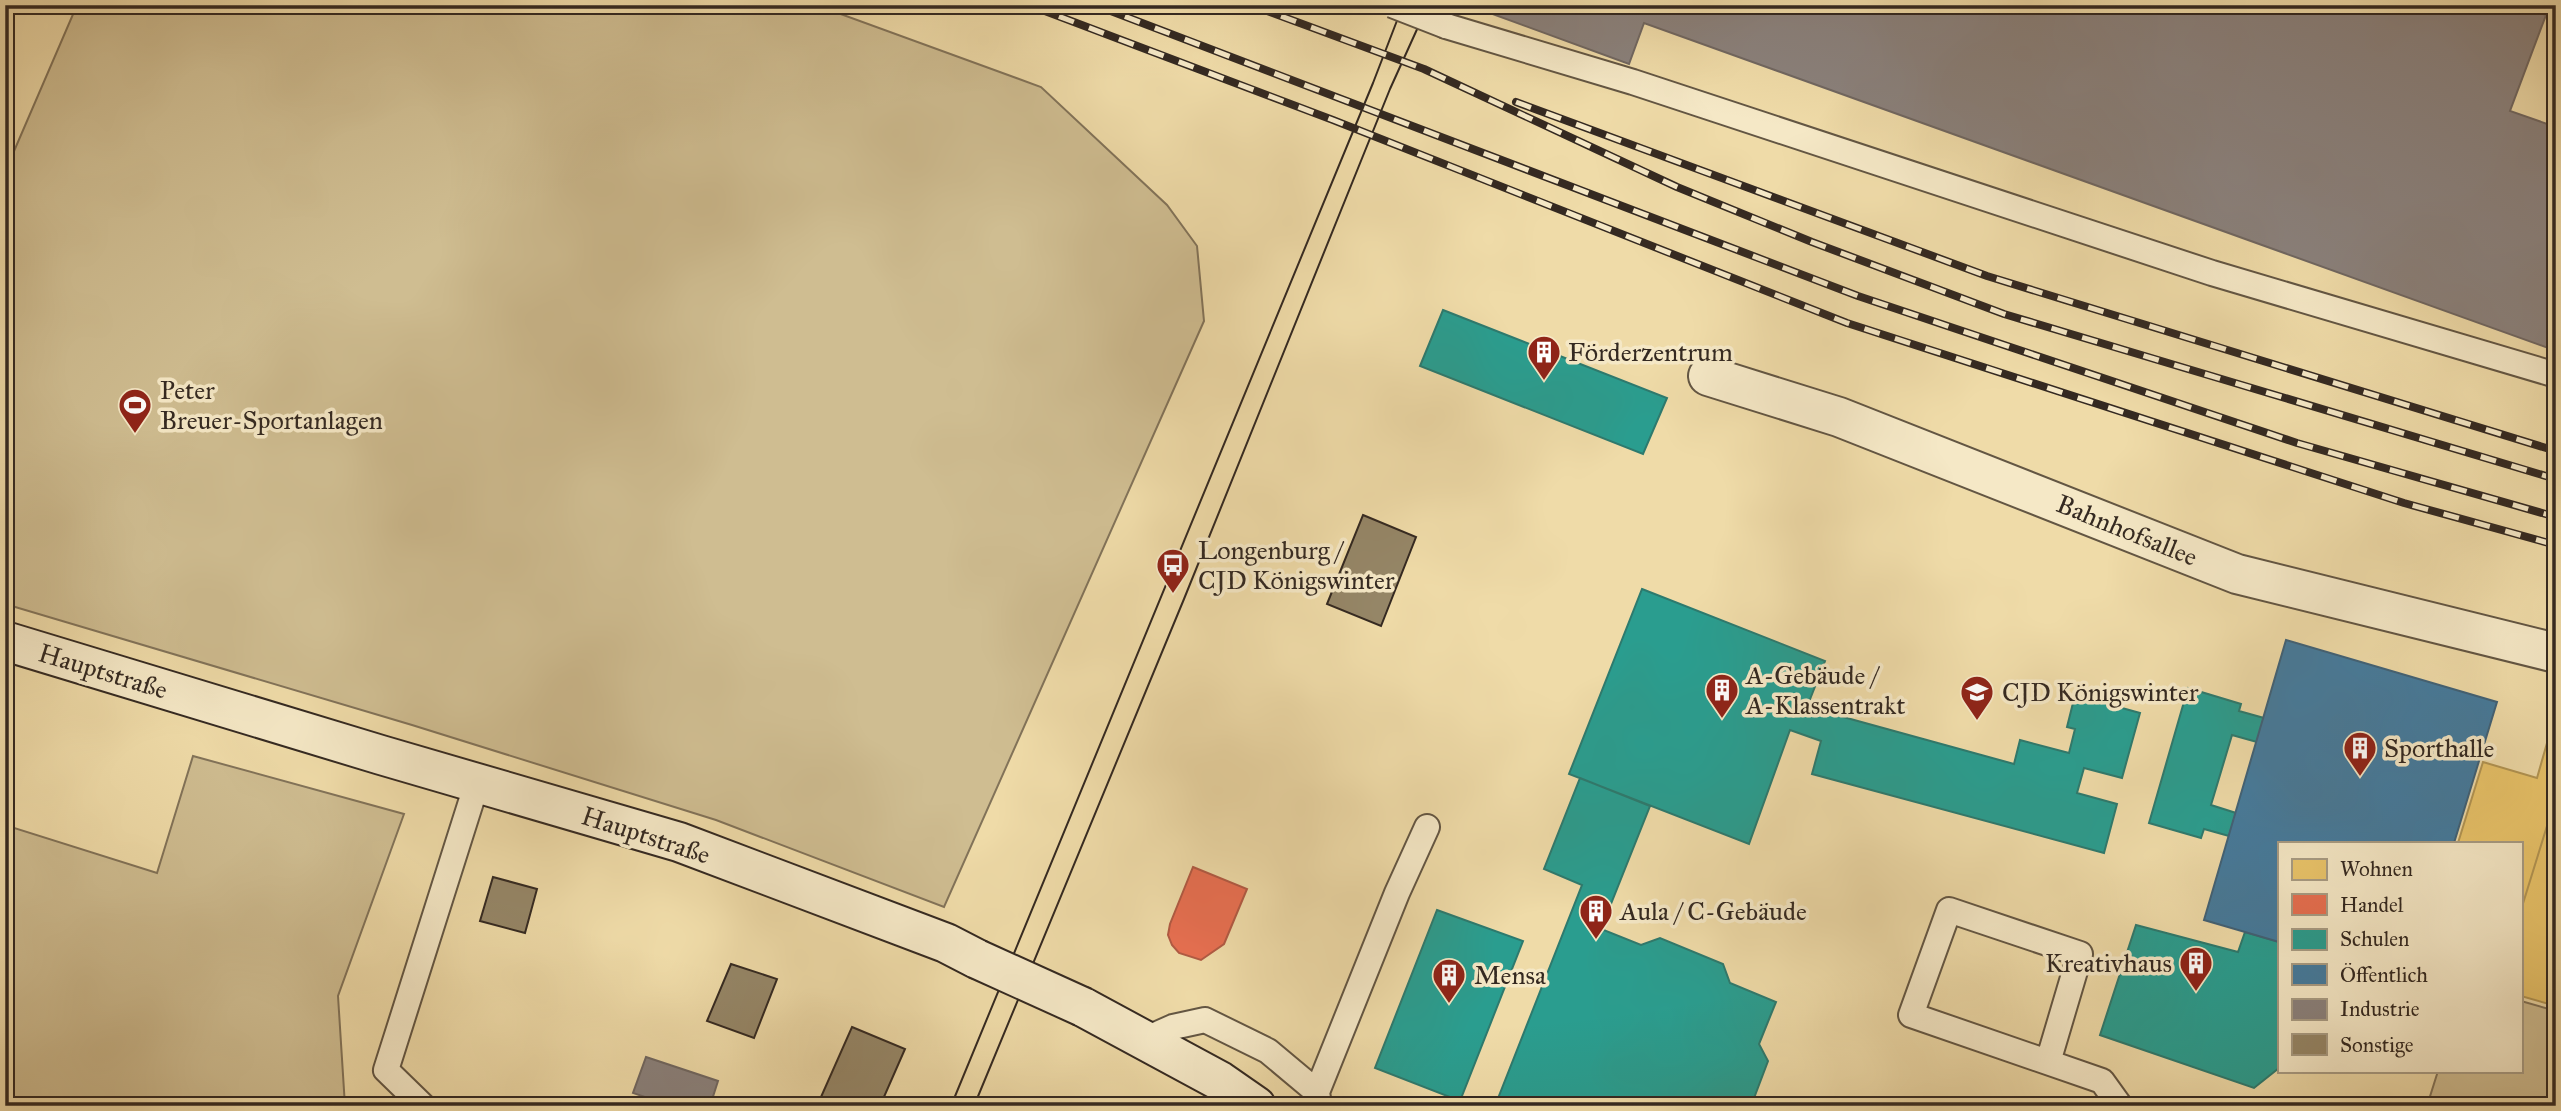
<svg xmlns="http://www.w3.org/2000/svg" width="2561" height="1111" font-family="'IM FELL Great Primer',serif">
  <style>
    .green { fill: #cfbd91; stroke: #827359; stroke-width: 2 }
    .homes { fill: #e9c46a; stroke: #b39654; stroke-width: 2 }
    .shops { fill: #e76f51; stroke: #b15a43; stroke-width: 2 }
    .schools { fill: #2a9d8f; stroke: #2d7a6e; stroke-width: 2 }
    .public { fill: #457b9d; stroke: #406278; stroke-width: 2 }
    .industry { fill: #8a817c; stroke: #706761; stroke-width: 2 }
    .building { fill: #958667; stroke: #342921; stroke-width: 2 }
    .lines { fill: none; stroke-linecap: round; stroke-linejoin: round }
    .lane-casing { stroke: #635643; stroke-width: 28 }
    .street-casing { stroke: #635643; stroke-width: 42 }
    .secondary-casing { stroke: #342921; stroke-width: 42 }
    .lane { stroke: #f5e8c6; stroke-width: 24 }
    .street { stroke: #f5e8c6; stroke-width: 38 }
    .secondary { stroke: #f5e8c6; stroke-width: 38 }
    .tram { stroke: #342921; stroke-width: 2 }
    .rail-casing { stroke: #342921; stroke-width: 8 }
    .rail { stroke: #f5e8c6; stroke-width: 5; stroke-dasharray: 16; stroke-linecap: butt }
    .lane-bridge-casing { stroke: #635643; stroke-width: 28; stroke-linecap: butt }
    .secondary-bridge-casing { stroke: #342921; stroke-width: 42; stroke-linecap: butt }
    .lane-bridge { stroke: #f5e8c6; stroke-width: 24 }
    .secondary-bridge { stroke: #f5e8c6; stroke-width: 38 }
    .labels { text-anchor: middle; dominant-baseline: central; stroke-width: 7; stroke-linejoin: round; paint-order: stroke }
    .poi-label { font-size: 26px; fill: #342921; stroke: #f5e8c6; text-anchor: start }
    .street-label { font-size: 26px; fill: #342921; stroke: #f5e8c6 }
  </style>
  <rect width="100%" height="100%" fill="#efdba8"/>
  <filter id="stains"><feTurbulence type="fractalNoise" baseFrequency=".00286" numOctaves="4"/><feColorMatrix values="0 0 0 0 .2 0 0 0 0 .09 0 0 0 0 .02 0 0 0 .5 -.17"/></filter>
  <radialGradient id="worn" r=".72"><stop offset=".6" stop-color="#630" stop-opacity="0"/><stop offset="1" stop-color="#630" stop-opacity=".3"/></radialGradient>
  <!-- green -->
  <path class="green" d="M77,5H816L1041,87L1167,205L1197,246L1204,321L944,907L716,820L412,725L5,604V172Z
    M193,756L404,814L338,996L345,1106H5V825L157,873Z
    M2521,1001L2556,1011V1106H2427L2438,1071H2521Z"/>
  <!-- homes -->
  <path class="homes" d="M2547,743L2556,746V828L2547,826L2521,910V843H2458L2483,762L2537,778Z
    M2547,826L2556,828V1006L2521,996V910Z"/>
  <!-- shops -->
  <path class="shops" d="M1193,867L1247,889L1224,944L1201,960L1179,953L1172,945L1168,935L1170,924Z"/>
  <!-- schools -->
  <path class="schools" d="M1443,310L1667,398L1643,454L1420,366Z
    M1642,589L1825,661L1807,707L2014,764L2020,740L2069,753L2075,729L2067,727L2075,695L2140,713L2122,778L2084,768L2077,793L2117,804L2104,853L1812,774L1821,741L1790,730L1749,844L1569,774Z
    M2188,688L2241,704L2239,711L2264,718L2257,742L2232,735L2211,805L2236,813L2229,836L2204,829L2201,838L2149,823Z
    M1580,778L1650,806L1601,929L1641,945L1660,938L1723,964L1730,983L1776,1002L1759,1044L1768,1061L1751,1106H1495L1582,885L1544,869Z
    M1437,910L1523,941L1460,1101L1375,1068Z
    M2136,925L2238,952L2245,932L2279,942V1068L2254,1088L2100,1035Z"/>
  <!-- public -->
  <path class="public" d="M2286,640L2497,702L2454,843H2279V942L2204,920Z"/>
  <!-- industry -->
  <path class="industry" d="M1468,5H2518L2546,15L2510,111L2556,127V346L2554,350L1644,23L1629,64Z
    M646,1057L718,1081L710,1106H671L633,1093Z"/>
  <!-- building -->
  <path class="building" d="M1363,515L1416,537L1381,626L1327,604Z
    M493,877L537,889L525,933L480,921Z
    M731,964L777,979L754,1038L707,1021Z
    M852,1027L905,1049L880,1106H817Z"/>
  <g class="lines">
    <defs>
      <path id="lane" d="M1446,26L1633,82L2212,273L2556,375
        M1146,1039L1173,1027L1205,1020L1268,1051L1317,1092L1319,1105
        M2048,1062L2080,954L1949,910L1911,1015L2102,1081L2120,1106
        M1317,1092L1397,893L1427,827
        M423,1106L386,1070L477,783"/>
      <path id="street" d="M1708,376L1839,417L2237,574L2556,653"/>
      <path id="secondary" d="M5,641L381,755L679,842L946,943L977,959
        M1083,1007L1220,1081L1256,1106"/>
    </defs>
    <!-- lane casing -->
    <use href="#lane" class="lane-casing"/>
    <!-- street casing -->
    <use href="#street" class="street-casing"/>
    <!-- secondary casing -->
    <use href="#secondary" class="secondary-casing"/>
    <!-- lane -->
    <use href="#lane" class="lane"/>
    <!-- street -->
    <use href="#street" class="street"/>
    <!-- secondary -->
    <use href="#secondary" class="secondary"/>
    <!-- tram -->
    <path class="tram" d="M951,1106L1373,83L1403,5
      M974,1106L1184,599L1390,89L1428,5"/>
    <defs>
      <path id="rail" d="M1029,5L1333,120L1847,323L2404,503L2556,545
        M1095,5L1858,296L2297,443L2556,517
        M1251,5L1424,69L1677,187L1812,242L2004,314L2556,479
        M1516,102L1987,276L2556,451"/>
    </defs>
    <!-- rail casing -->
    <use href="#rail" class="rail-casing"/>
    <!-- rail -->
    <use href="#rail" class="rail"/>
    <defs>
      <path id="lane-bridge" d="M1392,5L1446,26"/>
      <path id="secondary-bridge" d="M977,959L1083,1007"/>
    </defs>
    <!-- lane-bridge casing -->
    <use href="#lane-bridge" class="lane-bridge-casing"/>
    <!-- secondary-bridge casing -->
    <use href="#secondary-bridge" class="secondary-bridge-casing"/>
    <!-- lane-bridge -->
    <use href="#lane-bridge" class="lane-bridge"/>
    <!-- secondary-bridge -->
    <use href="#secondary-bridge" class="secondary-bridge"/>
  </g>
  <!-- icons -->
  <defs>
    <symbol id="building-pin" viewBox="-11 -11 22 30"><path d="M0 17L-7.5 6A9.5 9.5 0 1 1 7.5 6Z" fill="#8f2418" stroke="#f5e8c6"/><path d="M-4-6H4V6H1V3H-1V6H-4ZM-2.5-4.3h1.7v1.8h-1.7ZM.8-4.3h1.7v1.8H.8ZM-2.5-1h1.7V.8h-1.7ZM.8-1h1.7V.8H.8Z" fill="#fff"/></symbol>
    <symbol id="stadium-pin" viewBox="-11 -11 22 30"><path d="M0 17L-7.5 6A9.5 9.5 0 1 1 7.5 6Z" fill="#8f2418" stroke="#f5e8c6"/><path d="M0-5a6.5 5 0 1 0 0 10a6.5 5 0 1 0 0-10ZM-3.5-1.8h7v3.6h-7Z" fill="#fff"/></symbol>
    <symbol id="bus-pin" viewBox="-11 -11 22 30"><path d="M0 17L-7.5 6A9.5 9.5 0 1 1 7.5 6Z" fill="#8f2418" stroke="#f5e8c6"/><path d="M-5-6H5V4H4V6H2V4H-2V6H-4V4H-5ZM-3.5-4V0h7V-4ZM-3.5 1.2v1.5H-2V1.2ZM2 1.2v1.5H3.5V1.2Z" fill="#fff"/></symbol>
    <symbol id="school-pin" viewBox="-11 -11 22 30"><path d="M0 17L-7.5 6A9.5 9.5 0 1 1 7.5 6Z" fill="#8f2418" stroke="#f5e8c6"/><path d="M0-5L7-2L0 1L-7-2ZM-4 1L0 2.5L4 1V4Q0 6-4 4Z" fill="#fff"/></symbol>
  </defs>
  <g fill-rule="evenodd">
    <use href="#building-pin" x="1525" y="333" width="38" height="52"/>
    <use href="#stadium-pin" x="116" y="386" width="38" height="52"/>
    <use href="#bus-pin" x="1154" y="546" width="38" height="52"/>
    <use href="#building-pin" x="1703" y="671" width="38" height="52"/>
    <use href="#school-pin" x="1958" y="673" width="38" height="52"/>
    <use href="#building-pin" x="2341" y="729" width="38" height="52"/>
    <use href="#building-pin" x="1577" y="892" width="38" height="52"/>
    <use href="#building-pin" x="2177" y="944" width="38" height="52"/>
    <use href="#building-pin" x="1430" y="956" width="38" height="52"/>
  </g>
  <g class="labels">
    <!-- poi labels -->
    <g class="poi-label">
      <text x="1568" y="352">Förderzentrum</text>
      <text x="160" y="390">Peter<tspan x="160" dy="30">Breuer-Sportanlagen</tspan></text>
      <text x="1198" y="550">Longenburg /<tspan x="1198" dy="30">CJD Königswinter</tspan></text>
      <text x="1746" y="675">A-Gebäude /<tspan x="1746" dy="30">A-Klassentrakt</tspan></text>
      <text x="2002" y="692">CJD Königswinter</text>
      <text x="2384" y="748">Sporthalle</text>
      <text x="1620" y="911">Aula / C-Gebäude</text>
      <text x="2172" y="963" text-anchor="end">Kreativhaus</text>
      <text x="1474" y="975">Mensa</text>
    </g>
    <!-- street labels -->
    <g class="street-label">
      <text transform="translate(2127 530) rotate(22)">Bahnhofsallee</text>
      <text transform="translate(103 671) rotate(17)">Hauptstraße</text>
      <text transform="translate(646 835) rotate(18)">Hauptstraße</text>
    </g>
  </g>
  <!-- margin -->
  <rect width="2561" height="1111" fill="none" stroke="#efdba8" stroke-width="28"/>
  <rect x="7" y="7" width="2547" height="1097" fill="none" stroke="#342921" stroke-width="3.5"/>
  <rect x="14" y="14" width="2533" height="1083" fill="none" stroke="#342921" stroke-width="2"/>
  <!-- legend -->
  <rect x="2278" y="842" width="245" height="231" fill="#f5e8c6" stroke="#a89c84" stroke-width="2"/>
  <rect x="2292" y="859" width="35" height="21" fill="#e9c46a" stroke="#a89c84" stroke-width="2"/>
  <text x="2340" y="876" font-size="21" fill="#342921">Wohnen</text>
  <rect x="2292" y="894" width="35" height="21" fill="#e76f51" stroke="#a89c84" stroke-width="2"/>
  <text x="2340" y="912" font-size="21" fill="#342921">Handel</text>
  <rect x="2292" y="929" width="35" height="21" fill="#2a9d8f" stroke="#a89c84" stroke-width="2"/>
  <text x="2340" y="946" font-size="21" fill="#342921">Schulen</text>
  <rect x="2292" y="964" width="35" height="21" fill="#457b9d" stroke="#a89c84" stroke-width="2"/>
  <text x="2340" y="982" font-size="21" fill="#342921">Öffentlich</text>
  <rect x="2292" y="999" width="35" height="21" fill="#8a817c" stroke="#a89c84" stroke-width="2"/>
  <text x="2340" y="1016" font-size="21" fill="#342921">Industrie</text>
  <rect x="2292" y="1034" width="35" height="21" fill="#958667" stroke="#a89c84" stroke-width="2"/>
  <text x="2340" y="1052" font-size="21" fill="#342921">Sonstige</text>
  <rect width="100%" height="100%" filter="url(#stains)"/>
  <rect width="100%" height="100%" fill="url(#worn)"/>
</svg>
